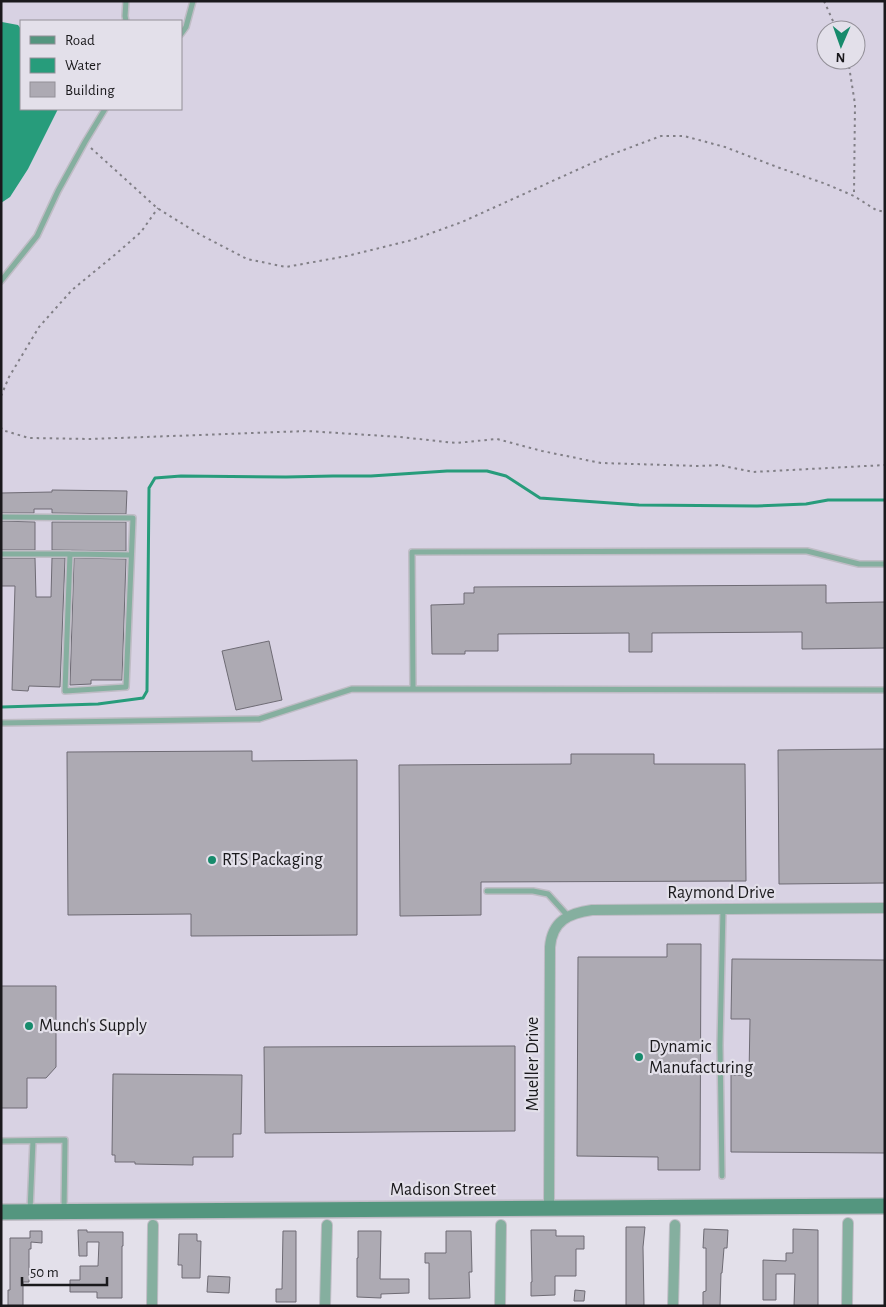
<svg xmlns="http://www.w3.org/2000/svg" width="886" height="1307" font-family="'Alegreya Sans',sans-serif">
  <style>
    .built { fill: #d8d2e3; fill-rule: evenodd }
    .water { fill: #279c7b }
    .lines { fill: none; stroke-linecap: round; stroke-linejoin: round }
    .stream { stroke: #279c7b; stroke-width: 3 }
    .building { fill: #adaab3; stroke: #6e6b74 }
    .lane-casing { stroke: #bfbcc5; stroke-width: 8 }
    .street-casing { stroke: #bfbcc5; stroke-width: 12 }
    .secondary-casing { stroke: #bfbcc5; stroke-width: 18 }
    .path { stroke: #817f86; stroke-width: 2; stroke-dasharray: 2.5 4; stroke-linecap: butt }
    .lane { stroke: #85af9f; stroke-width: 5 }
    .street { stroke: #85af9f; stroke-width: 10 }
    .secondary { stroke: #54967f; stroke-width: 15 }
    .poi-dot { fill: #178b6c; stroke: #e3e0ea; stroke-width: 2 }
    .labels { text-anchor: middle; dominant-baseline: central; stroke-width: 4.5; stroke-linejoin: round; paint-order: stroke }
    .poi-label { font-size: 18px; fill: #1a191c; stroke: #e3e0ea; text-anchor: start }
    .street-label { font-size: 18px; fill: #1a191c; stroke: #e3e0ea }
  </style>
  <rect width="100%" height="100%" fill="#e3e0ea"/>
  <!-- built -->
  <path class="built" d="M1,1H885V1200L1,1205ZM21,21H181V109H21ZM826,30H856V60H826Z"/>
  <!-- water -->
  <path class="water" d="M2,22L18,25L21,29V109H58L28,169L10,197L1,203Z"/>
  <g class="lines">
    <!-- stream -->
    <path class="stream" d="M2,707L98,704L143,698L147,691L149,488L155,478L181,476L286,477L333,476H371L447,471H487L506,476L540,498L639,505L757,506L806,504L828,500H885"/>
  </g>
  <!-- building -->
  <path class="building" d="M52,490L127,491L126,514L52,513V509H34V513H1V493L52,492Z
    M1,521L35,522V550H1Z
    M52,522H126V551L52,550Z
    M1,558H35L36,597H51L52,558H65L60,687L29,686L28,691L12,690L15,586H1Z
    M74,558L126,559L122,680H91V684L70,685Z
    M826,585V603L885,602V648L802,649V632L652,633V652H629V633L498,634V651H465V654H432L431,605L464,604V593H474V587Z
    M269,641L282,700L236,710L222,651Z
    M885,749V883L779,884L778,750Z
    M252,751V761L357,760V935L191,936V914L68,915L67,752Z
    M571,754H654V764H745L746,881L481,882V915L400,916L399,765L571,764Z
    M667,944H701L700,1170H658V1157L577,1156L578,957H667Z
    M732,959L885,960V1153L731,1152V1075H749L750,1019H731Z
    M1,986H56V1067L46,1078H27V1108H1Z
    M515,1046V1131L265,1133L264,1047Z
    M113,1074L242,1075L241,1134H233V1157H193V1165L135,1164V1162H115V1155H112Z
    M626,1227H645L643,1247L644,1306H626Z
    M704,1229L728,1230L727,1248H724L722,1273H721L720,1306H703V1292L706,1291V1248H703Z
    M793,1229L818,1230V1306H794L795,1274H776V1300H763V1260L786,1261V1253H793Z
    M78,1230H87V1232H123V1246H122V1298H97V1292H70V1280H80V1266H98L99,1242H87V1256H79Z
    M531,1230H556V1236H584V1249H576V1276H555V1295L531,1296V1282H532Z
    M30,1231H42V1243L31,1242V1249H29V1282H23V1306H8V1290H10V1238H30Z
    M283,1231H296V1302H276V1289H282Z
    M358,1231H381L380,1279H409V1293L381,1294V1298L357,1297V1258H358Z
    M446,1231H471L472,1272H469L470,1298L429,1299V1263H425V1253H446Z
    M179,1234H197V1241H201L200,1278H182V1265H178Z
    M208,1276L230,1277L229,1293L207,1292Z
    M575,1290L585,1291L584,1301H574Z"/>
  <g class="lines">
    <defs>
      <path id="lane" d="M126,21L125,16L126,1
        M181,34L186,27L193,1
        M1,281L37,236L58,191L85,142L105,109
        M1,517L133,518L126,687L65,691L70,554H1
        M70,554L131,555
        M413,688L412,552L807,551L859,564H885
        M1,723L259,719L352,689L885,690
        M487,891H533L548,894L568,916
        M1,1141L65,1140L64,1211
        M722,1176L720,1045L723,909
        M30,1211L33,1141"/>
      <path id="street" d="M549,1208L550,947C552,921 569,913 592,910L885,908
        M152,1306L153,1225
        M325,1306L327,1225
        M500,1306L501,1225
        M673,1306L675,1225
        M847,1306L848,1223"/>
      <path id="secondary" d="M1,1212L885,1206"/>
    </defs>
    <!-- lane casing -->
    <use href="#lane" class="lane-casing"/>
    <!-- street casing -->
    <use href="#street" class="street-casing"/>
    <!-- secondary casing -->
    <use href="#secondary" class="secondary-casing"/>
    <!-- path -->
    <path class="path" d="M824,1L837,30
      M848,60L855,104L854,194
      M91,148L157,208L199,234L247,259L286,267L347,256L412,240L462,222L610,155L661,136H684L725,147L777,167L826,184L854,196L876,210L885,212
      M1,396L9,377L39,327L72,290L117,253L141,232L158,208
      M1,427L2,430L29,438L91,439L307,431L400,437L456,443L497,439L542,451L601,463L699,466L719,465L753,472L885,465"/>
    <!-- lane -->
    <use href="#lane" class="lane"/>
    <!-- street -->
    <use href="#street" class="street"/>
    <!-- secondary -->
    <use href="#secondary" class="secondary"/>
  </g>
  <!-- markers -->
  <g class="poi-dot">
    <circle cx="212" cy="860" r="5"/>
    <circle cx="29" cy="1026" r="5"/>
    <circle cx="639" cy="1057" r="5"/>
  </g>
  <g class="labels">
    <!-- poi labels -->
    <g class="poi-label">
      <text x="222" y="860">RTS Packaging</text>
      <text x="39" y="1026">Munch's Supply</text>
      <text x="649" y="1047">Dynamic<tspan x="649" dy="21">Manufacturing</tspan></text>
    </g>
    <!-- street labels -->
    <g class="street-label">
      <text x="721" y="893">Raymond Drive</text>
      <text transform="translate(533 1064) rotate(-90)">Mueller Drive</text>
      <text x="443" y="1190">Madison Street</text>
    </g>
  </g>
  <!-- border -->
  <rect width="886" height="1307" fill="none" stroke="#1a191c" stroke-width="5"/>
  <!-- legend -->
  <rect x="20" y="20" width="162" height="90" fill="#e3e0ea" stroke="#939098"/>
  <rect x="30" y="36" width="25" height="8" fill="#54967f" stroke="#939098"/>
  <text x="65" y="45" font-size="15" fill="#1a191c">Road</text>
  <rect x="30" y="58" width="25" height="15" fill="#279c7b" stroke="#939098"/>
  <text x="65" y="70" font-size="15" fill="#1a191c">Water</text>
  <rect x="30" y="82" width="25" height="15" fill="#adaab3" stroke="#939098"/>
  <text x="65" y="95" font-size="15" fill="#1a191c">Building</text>
  <!-- north arrow -->
  <g transform="translate(841 45) rotate(182)"><circle r="24" fill="#e3e0ea" stroke="#939098"/>
  <path d="M0-4L9 19L0 12L-9 19Z" fill="#178b6c"/>
  <text y="-8" font-size="14" font-weight="bold" text-anchor="middle" fill="#1a191c">N</text>
  </g>
  <!-- scale -->
  <path d="M22 1277v8h85v-8" fill="none" stroke="#1a191c" stroke-width="2.5"/>
  <text x="30" y="1277" font-size="15" fill="#1a191c" stroke="#e3e0ea" stroke-width="4" paint-order="stroke">50 m</text>
</svg>
